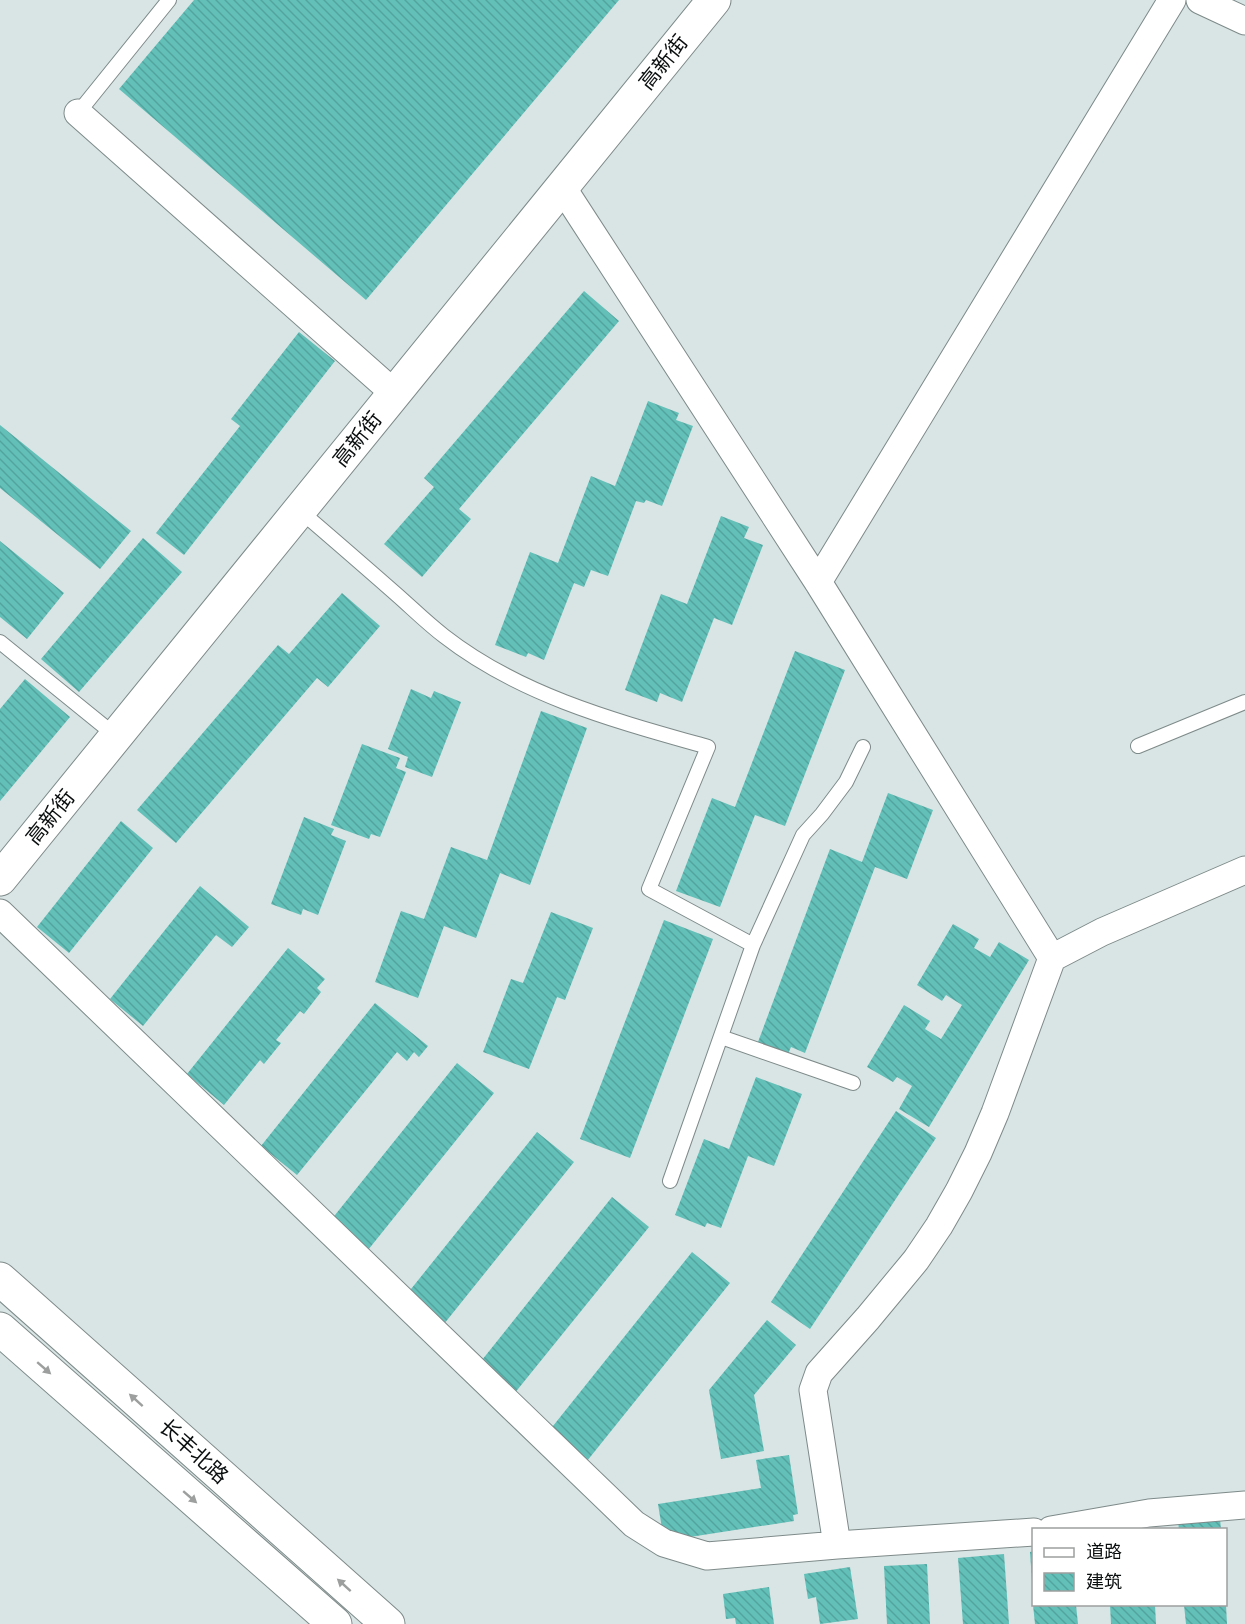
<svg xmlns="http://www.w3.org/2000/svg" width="1245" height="1624" font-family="Helvetica,'Noto Sans SC',sans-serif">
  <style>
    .building { fill: url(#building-back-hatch) }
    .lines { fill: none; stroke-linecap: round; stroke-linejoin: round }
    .lane-casing { stroke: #7e8a89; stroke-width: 16 }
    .street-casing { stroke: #7e8a89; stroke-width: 29 }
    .secondary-casing { stroke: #7e8a89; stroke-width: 35 }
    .lane { stroke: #fff; stroke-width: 14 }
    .street { stroke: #fff; stroke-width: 27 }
    .secondary { stroke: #fff; stroke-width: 33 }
    .oneway { fill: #9d9f9f }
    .labels { text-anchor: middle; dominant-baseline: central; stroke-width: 5; stroke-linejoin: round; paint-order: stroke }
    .street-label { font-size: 21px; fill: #0a0e0e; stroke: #fff }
  </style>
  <defs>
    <pattern id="building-back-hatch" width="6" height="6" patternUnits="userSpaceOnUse" patternTransform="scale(1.5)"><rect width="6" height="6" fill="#62c0b9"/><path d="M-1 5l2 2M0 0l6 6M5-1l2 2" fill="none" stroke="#54a49e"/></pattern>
  </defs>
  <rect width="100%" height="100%" fill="#d8e5e4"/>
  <!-- building -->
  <path class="building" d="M194,0H619L366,300L119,89Z
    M584,291L619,321L459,509L471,519L422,577L384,544L434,487L424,478Z
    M299,332L335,361L184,555L156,533L240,426L231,419Z
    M648,401L679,413L676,420L693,426L662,506L646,500L644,503L636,501L608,576L591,570L584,587L574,583L544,660L528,653L526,657L495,645L530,552L558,563L591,476L615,486Z
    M0,425L131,531L100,569L0,488Z
    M721,516L749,527L744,538L763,545L732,625L714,618L682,702L660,693L657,702L625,690L661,594L687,604Z
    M143,538L182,572L79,692L41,659Z
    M0,541L64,593L27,639L0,617Z
    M342,593L380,626L328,687L317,678L176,843L137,810L278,645L289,654Z
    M795,651L845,670L785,826L755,815L720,907L676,891L712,798L735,807Z
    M25,679L70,717L0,801V709Z
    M411,689L431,698L434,691L461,702L432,777L405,767L408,757L388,749Z
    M541,711L587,728L530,885L500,873L476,938L444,926L418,998L375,982L401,911L424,919L451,847L487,860Z
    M362,744L400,758L396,768L406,772L380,837L371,834L369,839L331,825Z
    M888,793L933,810L907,879L875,867L805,1053L791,1047L788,1054L758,1042L830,849L862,862Z
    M304,817L334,829L331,835L346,841L318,915L303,909L301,915L271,904Z
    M121,821L153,848L69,953L37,927Z
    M200,886L249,927L232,947L216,935L143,1026L110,999Z
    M551,912L593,928L565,1000L557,997L529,1069L483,1052L511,979L523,983Z
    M664,920L713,939L630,1158L580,1139Z
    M953,924L979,939L974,948L990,957L999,942L1029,960L929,1127L899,1109L912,1086L897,1077L893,1082L867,1067L904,1005L930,1021L925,1029L941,1039L962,1005L946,995L942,1001L917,985Z
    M288,948L325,979L317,988L321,992L304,1014L300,1011L276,1040L281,1043L264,1064L260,1060L224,1105L187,1074Z
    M375,1003L428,1046L419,1057L414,1052L407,1061L397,1052L297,1175L261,1146Z
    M457,1063L494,1093L368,1250L331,1220Z
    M756,1077L802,1094L774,1166L748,1156L721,1228L707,1223L705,1227L675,1215L704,1139L729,1149Z
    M896,1111L936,1138L810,1329L771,1302Z
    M537,1132L574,1162L444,1324L407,1294Z
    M612,1197L649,1227L514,1394L478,1365Z
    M692,1252L730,1283L587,1461L549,1431Z
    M767,1320L796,1345L754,1395L764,1451L721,1459L709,1390Z
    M789,1455L798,1514L793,1515L794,1521L664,1541L658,1504L761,1488L756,1460Z
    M1220,1518L1221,1530H1179L1178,1521Z
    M1034,1551V1581H1032L1030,1552Z
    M1004,1554L1009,1624H963L958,1558Z
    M927,1564L930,1624H887L884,1566Z
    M850,1567L858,1619L820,1624L816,1597L808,1599L804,1574Z
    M769,1587L774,1624H736L735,1618L726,1619L723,1594Z
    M1033,1605H1076L1078,1624H1035Z
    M1110,1605H1155L1156,1624H1111Z
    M1184,1605H1226L1227,1624H1186Z"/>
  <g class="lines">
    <defs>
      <path id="lane" d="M78,113L169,0
        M299,510C332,538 364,566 396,594C412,608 427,623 444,636C521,696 616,721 708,747L649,889L753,945
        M0,642L116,736
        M1138,746L1245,702
        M721,1037L853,1083
        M670,1181L753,945L803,835L822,814L846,782L863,747"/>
      <path id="street" d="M1200,0L1245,21
        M78,113L394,393
        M562,187L818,582L1052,958
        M818,582L1172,0
        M0,913L634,1524L664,1543L707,1556L837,1545L1034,1532
        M1051,1530L1149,1513L1245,1505
        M837,1545L813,1390L819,1373L868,1318L916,1260L939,1226L959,1191L978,1153L995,1113L1052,958L1102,932L1245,870"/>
      <path id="secondary" d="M0,879L714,0
        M0,1279L388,1624
        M0,1329L335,1624"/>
    </defs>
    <!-- lane casing -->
    <use href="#lane" class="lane-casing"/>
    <!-- street casing -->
    <use href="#street" class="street-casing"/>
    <!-- secondary casing -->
    <use href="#secondary" class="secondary-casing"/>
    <!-- lane -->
    <use href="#lane" class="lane"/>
    <!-- street -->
    <use href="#street" class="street"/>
    <!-- secondary -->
    <use href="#secondary" class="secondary"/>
  </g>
  <!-- one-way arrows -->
  <defs><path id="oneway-solid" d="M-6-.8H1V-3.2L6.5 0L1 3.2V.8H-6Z" transform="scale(1.5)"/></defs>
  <g class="oneway">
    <use href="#oneway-solid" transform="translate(44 1368) rotate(41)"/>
    <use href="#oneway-solid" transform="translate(136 1400) rotate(-138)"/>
    <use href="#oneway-solid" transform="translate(190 1497) rotate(41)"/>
    <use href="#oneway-solid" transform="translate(344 1585) rotate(-138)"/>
  </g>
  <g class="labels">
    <!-- street labels -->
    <g class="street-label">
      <text transform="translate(663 62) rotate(-51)">高新街</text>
      <text transform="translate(357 439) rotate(-51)">高新街</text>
      <text transform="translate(50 817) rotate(-51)">高新街</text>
      <text transform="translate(194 1451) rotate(42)">长丰北路</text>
    </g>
  </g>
  <!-- legend -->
  <rect x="1032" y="1528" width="195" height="78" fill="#ffffff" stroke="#9d9f9f" stroke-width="1.5"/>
  <rect x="1044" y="1548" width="30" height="9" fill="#ffffff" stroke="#9d9f9f" stroke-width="1.5"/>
  <text x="1086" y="1558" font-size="18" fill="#0a0e0e">道路</text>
  <rect x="1044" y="1573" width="30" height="18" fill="url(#building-back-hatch)" stroke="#9d9f9f" stroke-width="1.5"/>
  <text x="1086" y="1588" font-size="18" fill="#0a0e0e">建筑</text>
</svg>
